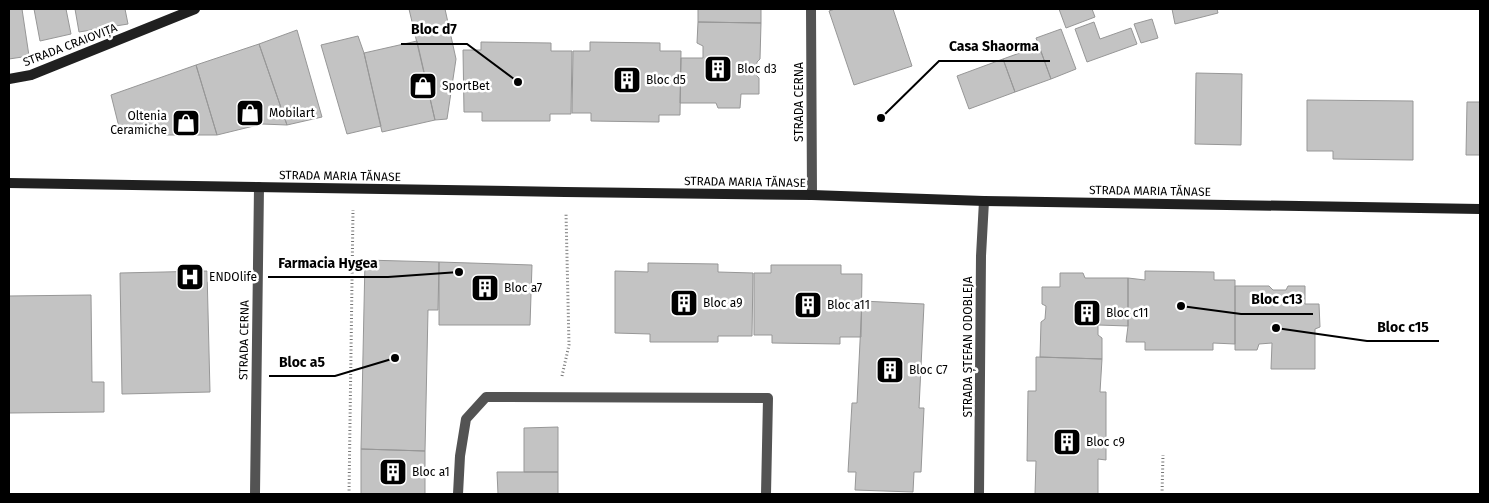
<svg xmlns="http://www.w3.org/2000/svg" width="1489" height="503" font-family="'Fira Sans',sans-serif">
  <style>
    .building { fill: #c3c3c3; stroke: #979797 }
    .lines { fill: none; stroke-linecap: round; stroke-linejoin: round }
    .path { stroke: #757575; stroke-width: 3; stroke-dasharray: 1 2.5; stroke-linecap: butt }
    .lane { stroke: #535353; stroke-width: 10 }
    .street { stroke: #535353; stroke-width: 10 }
    .secondary { stroke: #202020; stroke-width: 10 }
    .labels { text-anchor: middle; dominant-baseline: central; stroke-width: 5; stroke-linejoin: round; paint-order: stroke }
    .street-label { font-size: 12px; fill: #000; stroke: #fff }
    .poi-label { font-size: 12px; fill: #000; stroke: #fff; text-anchor: start }
    .leader { fill: none; stroke: #000; stroke-width: 2 }
    .callout-dot { fill: #000; stroke: #fff; stroke-width: 2 }
    .callout-label { font-size: 14px; text-anchor: middle; font-weight: bold; fill: #000; stroke: #fff; stroke-width: 5; stroke-linejoin: round; paint-order: stroke }
  </style>
  <rect width="100%" height="100%" fill="#fff"/>
  <!-- building -->
  <path class="building" d="M9,9H22L29,56L9,59Z
    M34,9H66L71,34L40,41Z
    M75,9H125L128,24L79,32Z
    M409,9H445L456,59L447,119L435,120Z
    M698,9H761V23L698,22Z
    M835,9H893L912,66L854,85L829,11Z
    M1059,9H1092L1095,17L1066,28Z
    M1172,9H1217L1218,13L1175,24Z
    M1152,19L1158,38L1141,43L1134,24Z
    M698,22L761,23L760,59L757,62L756,75L759,78V94H741L740,108H718L716,103H680L681,58H703V46L697,43Z
    M1094,22L1100,39L1131,28L1137,44L1087,62L1075,29Z
    M1061,29L1076,69L1051,79L1036,38Z
    M297,30L322,117L287,125L259,44Z
    M358,36L364,53L381,126L347,134L321,45Z
    M417,41L435,120L382,132L364,53Z
    M481,42L551,43V51H572L571,114H550V121H482V112H464L463,50H481Z
    M590,42L660,43V51H681L680,115H659V122L591,121V113H572L573,51H590Z
    M259,44L287,125L262,124L217,135L196,65Z
    M1039,46L1051,79L1015,92L1003,59Z
    M1003,59L1015,92L969,109L957,76Z
    M196,65L217,135H121L111,95Z
    M1196,73L1242,74L1241,145L1195,144Z
    M1307,100L1413,101V160L1333,159V151H1307Z
    M1467,102H1480V155H1466Z
    M365,260L439,262L438,310H428L425,451L361,449Z
    M439,262L532,265L530,325H439Z
    M648,263L718,264V272L753,273L752,336H718V342H650V334L615,333V271L648,272Z
    M771,265H841V274H862L861,337H840V344L772,343V335H754V273H771Z
    M207,271L210,392L122,394L120,273Z
    M1145,271L1214,272V280H1235V344L1213,343V350H1145V342H1126L1128,326V278L1145,280Z
    M1060,273H1083L1085,278H1128V326L1098,325V335L1102,338V359L1040,357L1041,322L1045,319L1046,306L1042,304V287H1060Z
    M1235,286H1269L1273,290H1286L1288,286H1305V304H1319L1320,327L1315,329V369H1271L1272,343L1259,344L1257,350H1235Z
    M91,295L92,382H104V412L9,413V296Z
    M862,301L924,304L919,408H924L921,472H914L913,492L855,490L856,472H848L852,403H857Z
    M1036,357L1102,359L1100,392H1106V460L1098,459V494H1035L1036,461H1027L1028,391H1036Z
    M558,427V472H524V428Z
    M361,449L425,451V494H361Z
    M497,472H558V494H498Z"/>
  <g class="lines">
    <!-- path -->
    <path class="path" d="M562,376L569,345L566,213
      M349,494L353,210
      M1162,494L1163,455"/>
    <!-- lane -->
    <path class="lane" d="M458,494L460,456L466,419L486,397L768,398L766,494"/>
    <!-- street -->
    <path class="street" d="M811,9L812,195
      M255,494L259,187
      M979,494L981,256L984,201"/>
    <!-- secondary -->
    <path class="secondary" d="M9,79L31,75L195,9
      M9,183L565,192L812,195L984,201L1480,209"/>
  </g>
  <!-- icons -->
  <defs>
    <symbol id="building-square" viewBox="-11 -11 22 22"><rect x="-9" y="-9" width="18" height="18" rx="4" fill="#000" stroke="#fff"/><path d="M-4-6H4V6H1V3H-1V6H-4ZM-2.5-4.3h1.7v1.8h-1.7ZM.8-4.3h1.7v1.8H.8ZM-2.5-1h1.7V.8h-1.7ZM.8-1h1.7V.8H.8Z" fill="#fff"/></symbol>
    <symbol id="shop-square" viewBox="-11 -11 22 22"><rect x="-9" y="-9" width="18" height="18" rx="4" fill="#000" stroke="#fff"/><path d="M-5-2.5h2.3a2.7 3.5 0 0 1 5.4 0H5L5.5 6h-11ZM-1.5-2.5h3a1.5 2.3 0 0 0-3 0Z" fill="#fff"/></symbol>
    <symbol id="hospital-square" viewBox="-11 -11 22 22"><rect x="-9" y="-9" width="18" height="18" rx="4" fill="#000" stroke="#fff"/><path d="M-5-5h3v3.5h4V-5h3V5h-3V1.5h-4V5h-3Z" fill="#fff"/></symbol>
  </defs>
  <g fill-rule="evenodd">
    <use href="#building-square" x="702" y="53" width="32" height="32"/>
    <use href="#building-square" x="611" y="64" width="32" height="32"/>
    <use href="#shop-square" x="407" y="70" width="32" height="32"/>
    <use href="#shop-square" x="234" y="97" width="32" height="32"/>
    <use href="#shop-square" x="170" y="107" width="32" height="32"/>
    <use href="#hospital-square" x="174" y="261" width="32" height="32"/>
    <use href="#building-square" x="469" y="272" width="32" height="32"/>
    <use href="#building-square" x="668" y="287" width="32" height="32"/>
    <use href="#building-square" x="792" y="289" width="32" height="32"/>
    <use href="#building-square" x="1071" y="297" width="32" height="32"/>
    <use href="#building-square" x="874" y="354" width="32" height="32"/>
    <use href="#building-square" x="1051" y="426" width="32" height="32"/>
    <use href="#building-square" x="377" y="456" width="32" height="32"/>
  </g>
  <g class="labels">
    <!-- street labels -->
    <g class="street-label">
      <text transform="translate(70 45) rotate(-21)">STRADA CRAIOVIȚA</text>
      <text transform="translate(799 102) rotate(-90)">STRADA CERNA</text>
      <text transform="translate(340 176) rotate(1)">STRADA MARIA TĂNASE</text>
      <text transform="translate(745 182) rotate(1)">STRADA MARIA TĂNASE</text>
      <text transform="translate(1150 191) rotate(1)">STRADA MARIA TĂNASE</text>
      <text transform="translate(244 340) rotate(-89)">STRADA CERNA</text>
      <text transform="translate(968 347) rotate(-90)">STRADA ȘTEFAN ODOBLEJA</text>
    </g>
    <!-- poi labels -->
    <g class="poi-label">
      <text x="737" y="69">Bloc d3</text>
      <text x="646" y="80">Bloc d5</text>
      <text x="442" y="86">SportBet</text>
      <text x="269" y="113">Mobilart</text>
      <text x="167" y="116" text-anchor="end">Oltenia<tspan x="167" dy="14">Ceramiche</tspan></text>
      <text x="209" y="277">ENDOlife</text>
      <text x="504" y="288">Bloc a7</text>
      <text x="703" y="303">Bloc a9</text>
      <text x="827" y="305">Bloc a11</text>
      <text x="1106" y="313">Bloc c11</text>
      <text x="909" y="370">Bloc C7</text>
      <text x="1086" y="442">Bloc c9</text>
      <text x="412" y="472">Bloc a1</text>
    </g>
  </g>
  <!-- callouts -->
  <path class="leader" d="M518 82L467 44H401M881 118L939 61H1050M459 272L388 277H268M1181 306L1241 314H1313M1276 328L1367 341H1439M395 358L335 376H269"/>
  <g class="callout-dot">
    <circle cx="518" cy="82" r="5"/>
    <circle cx="881" cy="118" r="5"/>
    <circle cx="459" cy="272" r="5"/>
    <circle cx="1181" cy="306" r="5"/>
    <circle cx="1276" cy="328" r="5"/>
    <circle cx="395" cy="358" r="5"/>
  </g>
  <g class="callout-label">
    <text x="434" y="34">Bloc d7</text>
    <text x="994" y="51">Casa Shaorma</text>
    <text x="328" y="268">Farmacia Hygea</text>
    <text x="1277" y="304">Bloc c13</text>
    <text x="1403" y="332">Bloc c15</text>
    <text x="302" y="367">Bloc a5</text>
  </g>
  <!-- border -->
  <rect width="1489" height="503" fill="none" stroke="#000000" stroke-width="20"/>
</svg>
